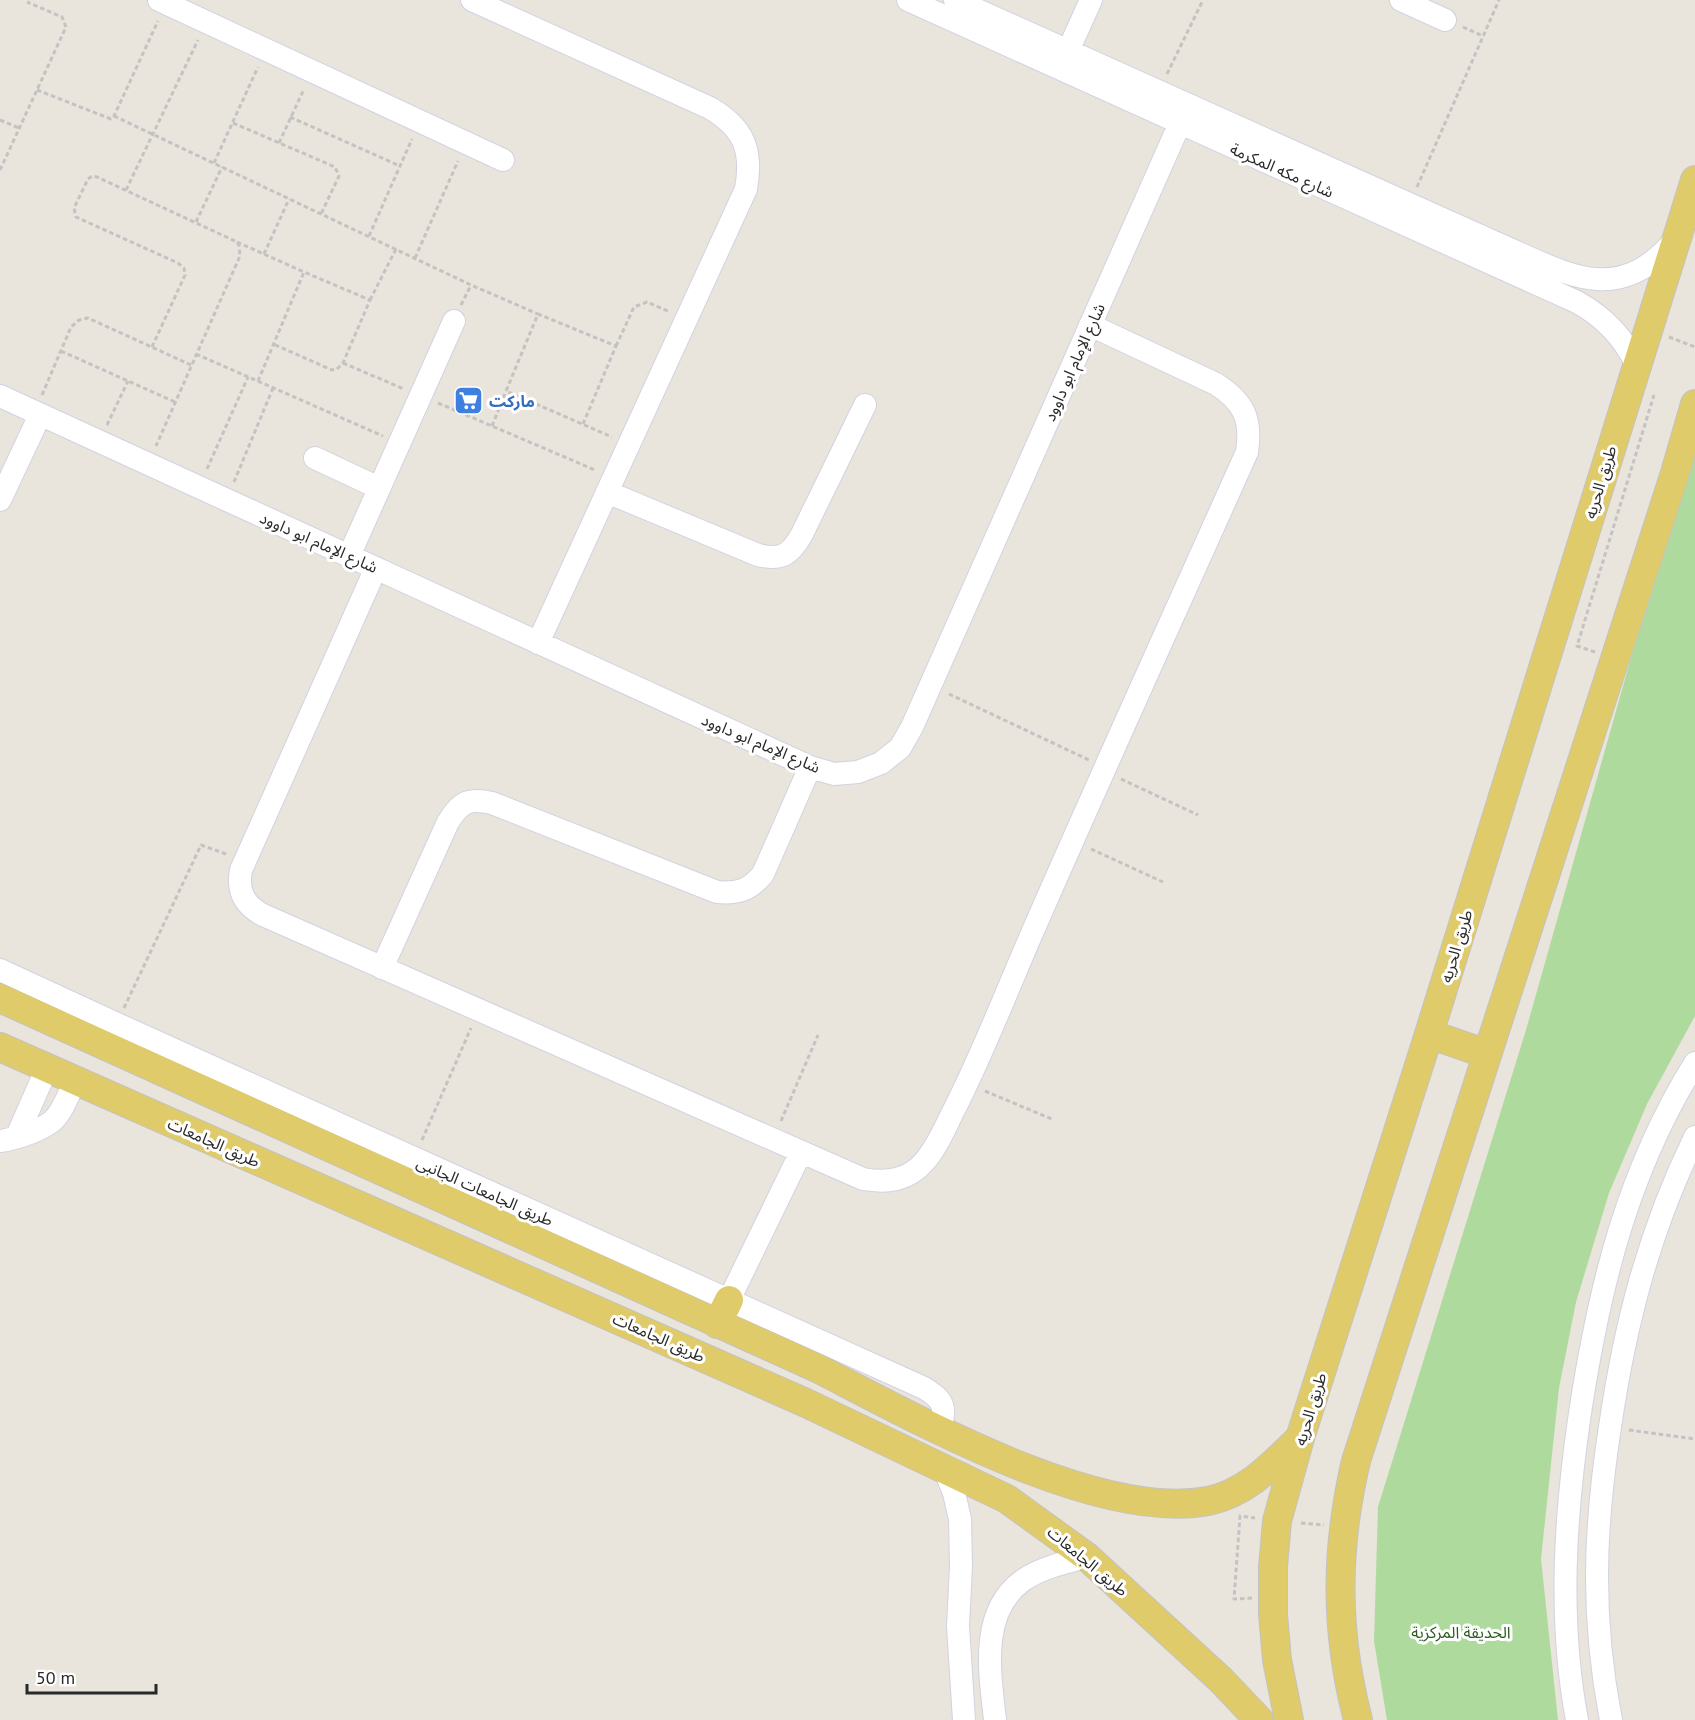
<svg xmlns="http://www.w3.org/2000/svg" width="1695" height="1720" font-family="'PT Sans','Noto Sans Arabic',sans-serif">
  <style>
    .green { fill: #afda9e }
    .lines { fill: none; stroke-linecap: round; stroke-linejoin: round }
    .minor-casing { stroke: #d1d3e0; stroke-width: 24 }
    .major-casing { stroke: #c3c3c3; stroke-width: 30 }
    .path { stroke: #c3c3c3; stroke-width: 3; stroke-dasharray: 4.5 3; stroke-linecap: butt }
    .minor { stroke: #fff; stroke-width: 22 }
    .major { stroke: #e0cb6a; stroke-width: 28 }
    .labels { text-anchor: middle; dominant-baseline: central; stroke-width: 6; stroke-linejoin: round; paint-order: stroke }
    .street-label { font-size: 16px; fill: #292929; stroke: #fff }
    .shop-label { font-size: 16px; font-weight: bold; fill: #366cbe; stroke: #fff; text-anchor: start }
    .park-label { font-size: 16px; fill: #2b5d21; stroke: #fff }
  </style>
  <rect width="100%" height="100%" fill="#e9e4dc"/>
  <!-- green -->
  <path class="green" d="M1695,431V1016L1647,1104L1609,1193L1576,1302L1559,1388L1541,1559L1558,1720H1387L1374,1641L1378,1507L1526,1030Z"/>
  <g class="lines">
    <defs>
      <path id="minor" d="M159,0L503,160
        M472,0L710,108C744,128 753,150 746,189L538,643
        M908,0L1577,302C1604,317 1623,336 1636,364
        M955,0L1496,243C1564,272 1616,309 1675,240
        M1401,0L1445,20
        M1068,51L1091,0
        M0,396L810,767L834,774L858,772L881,763L900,748L912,727L1180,123
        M315,458L379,488
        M607,492L758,555C782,561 791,554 802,534L865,405
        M0,500L40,415
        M349,556L454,321
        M376,568L241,870C237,891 244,905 263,915L863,1179C887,1183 908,1181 925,1161C938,1146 946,1125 956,1106C983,1052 1005,996 1029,940C1100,777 1174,615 1247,452C1252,419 1244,402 1216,384L1090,325
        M382,968L448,822C461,801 469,798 492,803L717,892C738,894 750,890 763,874L810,767
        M0,970L117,1024L924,1388C945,1401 946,1407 940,1430
        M17,1136L47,1068
        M0,1141C15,1139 48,1129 57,1116C65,1106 69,1093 75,1081
        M729,1300L801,1152
        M944,1468L954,1493L960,1519L961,1566L958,1626L964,1720
        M995,1720C990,1674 979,1613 1022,1581C1040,1568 1066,1562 1087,1557
        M1577,1720C1558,1619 1565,1514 1580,1413C1599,1288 1627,1172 1695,1063
        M1611,1720C1591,1617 1594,1530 1610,1427C1625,1324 1649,1231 1695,1137"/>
      <path id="major" d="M0,998L817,1368C915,1418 1098,1522 1208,1501C1247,1493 1273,1464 1300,1438
        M1429,1034L1487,1054
        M0,1047L806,1403L1007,1499L1087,1557L1221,1680L1259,1720
        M717,1324L729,1300
        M1289,1720L1277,1660L1273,1614V1567L1277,1521L1300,1438L1429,1034L1695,180
        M1358,1720C1335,1631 1335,1551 1356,1461L1675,473L1695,404"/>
    </defs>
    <!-- minor casing -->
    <use href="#minor" class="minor-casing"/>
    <!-- major casing -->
    <use href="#major" class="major-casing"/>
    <!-- path -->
    <path class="path" d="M1463,27L1483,36
      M1167,74L1203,0
      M37,90L111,119L114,116L158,21
      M114,116L471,285L538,314
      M290,117L400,166
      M0,120L19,128
      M233,123L335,167L339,176L321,214
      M279,143L304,89
      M214,163L258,67
      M0,170L66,27L62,17L27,2
      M1417,187L1499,0
      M126,190L198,40
      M196,222L222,167
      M369,236L412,139
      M237,242L304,272
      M264,254L289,199
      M415,258L458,161
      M370,300L396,249
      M461,305L471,285
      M1669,337L1695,347
      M616,346L634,307L647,302L670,312
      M152,347L185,275L184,268L178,263L76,217L74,208L88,179L92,176L97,177L235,241L239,245L240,256L156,446
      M61,351L175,402
      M196,354L383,436
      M343,363L404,389
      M258,381L304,272L370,300L343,363L337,369L332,370L273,344
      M42,395L71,327L79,320L88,318L191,365
      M438,403L595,470
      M583,424L616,346L538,314L506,391L612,437
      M107,425L128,381
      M492,426L506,391
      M207,469L248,377
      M234,482L273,388
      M1595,652L1577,646L1654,395
      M949,694L1089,760
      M1121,779L1198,815
      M1091,849L1163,882
      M124,1008L201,845L226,854
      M985,1091L1054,1120
      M781,1121L818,1035
      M422,1140L471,1028
      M1629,1430L1695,1439
      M1301,1523L1324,1525
      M1252,1598L1234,1599L1240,1516L1255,1518"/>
    <!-- minor -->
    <use href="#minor" class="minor"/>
    <!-- major -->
    <use href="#major" class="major"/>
  </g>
  <!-- icons -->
  <defs>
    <symbol id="supermarket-square" viewBox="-11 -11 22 22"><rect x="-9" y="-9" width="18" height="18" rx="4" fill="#3f7fe0" stroke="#fff"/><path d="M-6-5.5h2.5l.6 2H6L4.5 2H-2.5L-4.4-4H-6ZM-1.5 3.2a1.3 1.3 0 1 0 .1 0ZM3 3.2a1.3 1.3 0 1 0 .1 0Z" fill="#fff"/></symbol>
  </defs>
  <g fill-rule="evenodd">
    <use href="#supermarket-square" x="452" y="384" width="33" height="33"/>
  </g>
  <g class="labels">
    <!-- street labels -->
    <g class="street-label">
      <text transform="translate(1282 170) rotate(24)">شارع مكه المكرمة</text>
      <text transform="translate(1074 362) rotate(-66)">شارع الإمام ابو داوود</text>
      <text transform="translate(1600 482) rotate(-73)">طريق الحريه</text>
      <text transform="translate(319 542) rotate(24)">شارع الإمام ابو داوود</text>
      <text transform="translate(761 743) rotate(23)">شارع الإمام ابو داوود</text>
      <text transform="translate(1456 946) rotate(-73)">طريق الحريه</text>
      <text transform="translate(214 1142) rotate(24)">طريق الجامعات</text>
      <text transform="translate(485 1191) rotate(24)">طريق الجامعات الجانبى</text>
      <text transform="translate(659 1337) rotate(24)">طريق الجامعات</text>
      <text transform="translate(1310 1409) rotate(-73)">طريق الحريه</text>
      <text transform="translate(1088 1561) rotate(40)">طريق الجامعات</text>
    </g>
    <!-- shop labels -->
    <g class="shop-label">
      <text x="489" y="401">ماركت</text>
    </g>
    <!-- park labels -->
    <g class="park-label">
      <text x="1461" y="1632">الحديقة المركزية</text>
    </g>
  </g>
  <!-- scale -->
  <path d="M27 1684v9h129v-9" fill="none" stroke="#292929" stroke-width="3"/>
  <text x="36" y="1684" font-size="18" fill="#292929" stroke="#ffffff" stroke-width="4.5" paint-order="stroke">50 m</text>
</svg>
